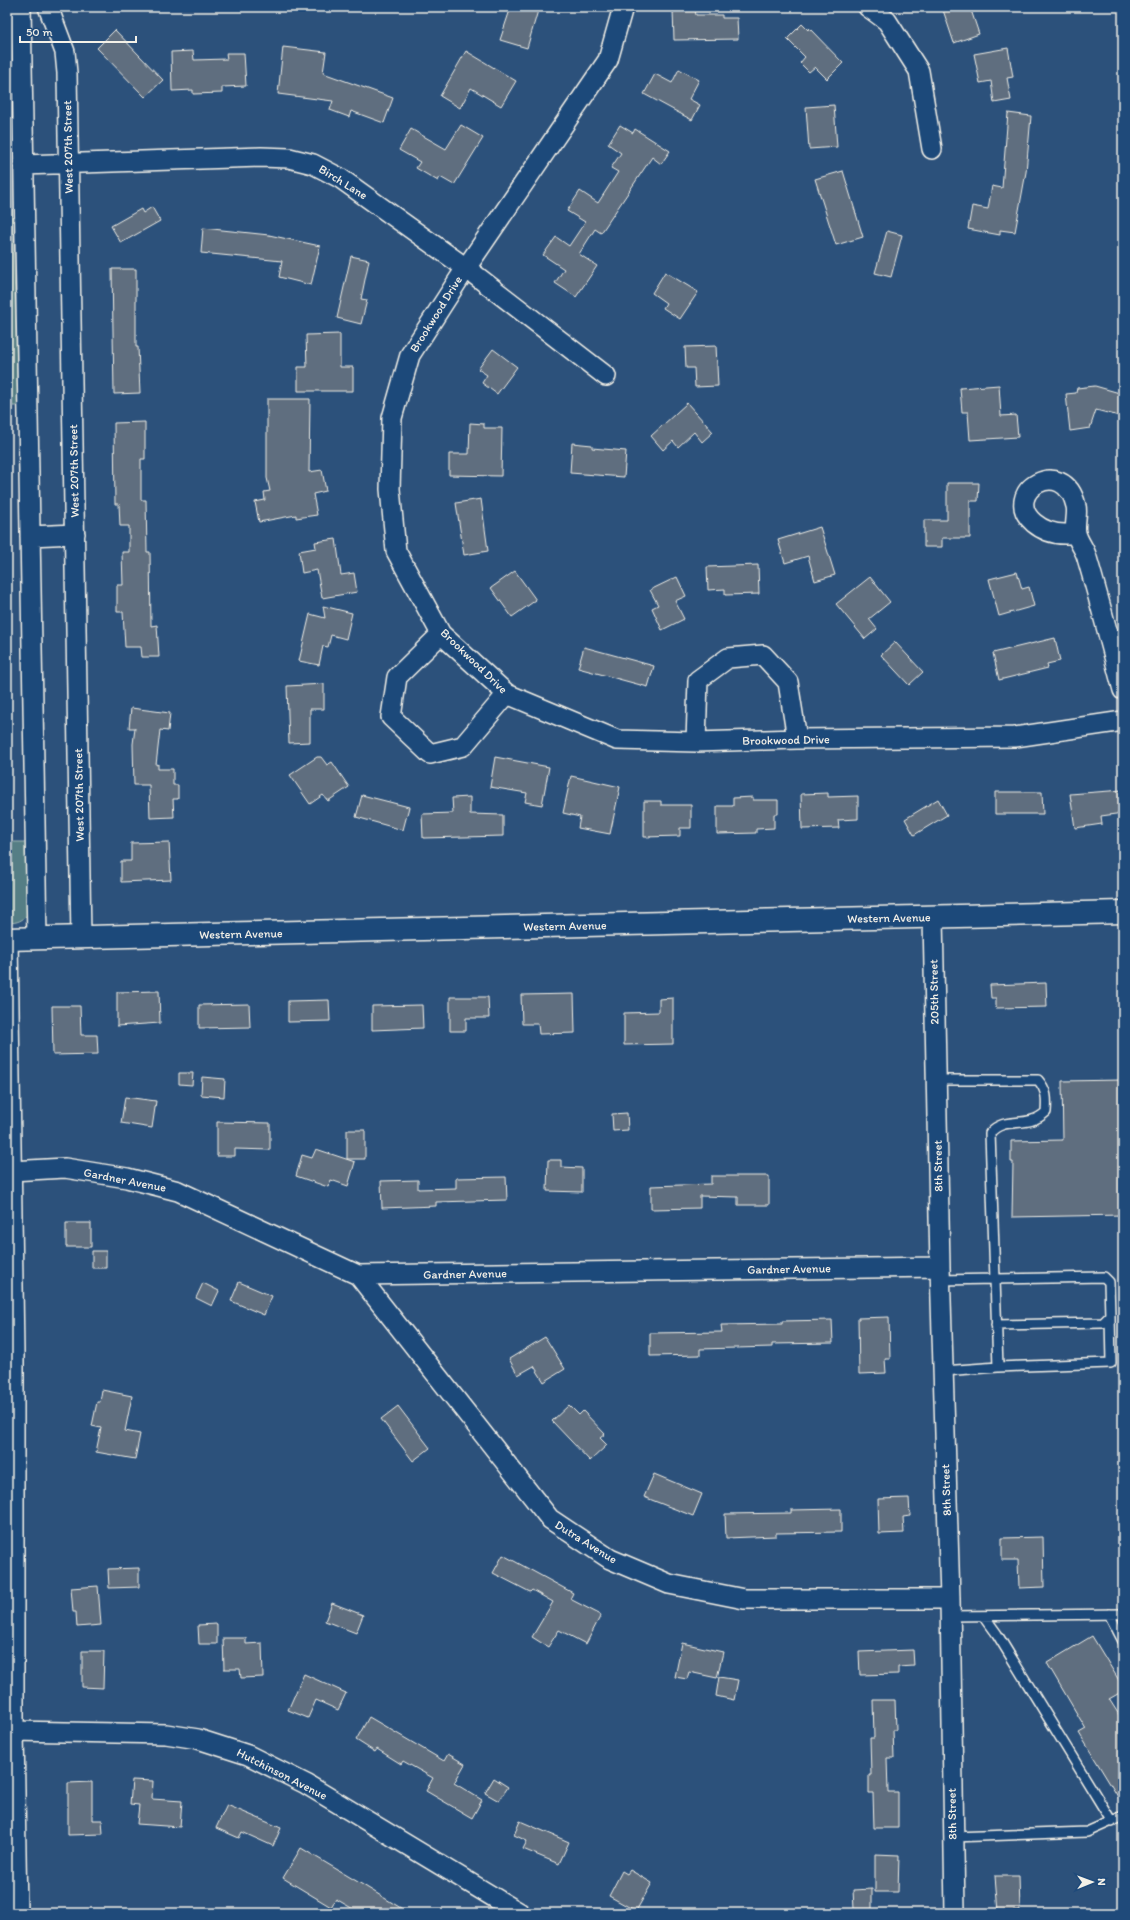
<svg xmlns="http://www.w3.org/2000/svg" width="1130" height="1920" font-family="Itim,sans-serif">
  <style>
    .green { fill: #557e85; stroke: #a4b8b6 }
    .building { fill: #5e6e7f; stroke: #f4f1e8 }
    .lines { fill: none; stroke-linecap: round; stroke-linejoin: round }
    .service-casing { stroke: #f4f1e8; stroke-width: 12 }
    .minor-casing { stroke: #f4f1e8; stroke-width: 22 }
    .secondary-casing { stroke: #f4f1e8; stroke-width: 25 }
    .service { stroke: #1f4a7a; stroke-width: 9 }
    .minor { stroke: #1f4a7a; stroke-width: 19 }
    .secondary { stroke: #1f4a7a; stroke-width: 22 }
    .labels { text-anchor: middle; dominant-baseline: central; stroke-width: 3; stroke-linejoin: round; paint-order: stroke }
    .street-label { font-size: 12px; fill: #f4f1e8; stroke: #1f4a7a }
  </style>
  <rect width="100%" height="100%" fill="#2c517b"/>
  <filter id="ink" filterUnits="userSpaceOnUse"><feTurbulence type="fractalNoise" baseFrequency=".025" numOctaves="2"/><feDisplacementMap in="SourceGraphic" scale="8" xChannelSelector="R" yChannelSelector="G"/><feConvolveMatrix kernelMatrix="1 2 1 2 8 2 1 2 1" color-interpolation-filters="sRGB"/></filter>
  <g filter="url(#ink)">
    <!-- green -->
    <path class="green" d="M7,7H14L8,58L18,406H7Z
      M7,842H32C32,860 37,902 26,916C21,922 14,923 7,923Z"/>
    <!-- building -->
    <path class="building" d="M511,7H539L527,48L500,40Z
      M942,7H970L979,34L954,43Z
      M673,10H695L696,15H722V18H737L738,39L674,40Z
      M802,24L808,30L809,28L843,63L827,79L815,67L809,72L800,63L805,57L787,39Z
      M115,30L163,80L145,97L97,48Z
      M283,47L326,52L323,73L393,98L384,123L351,111L349,117L330,110L333,101L278,94Z
      M1008,48L1013,77L1007,78L1011,100L994,103L991,81L980,83L974,54Z
      M193,51L194,60L227,59L226,53H244L246,86L222,87V93L193,94V90L172,91L171,52Z
      M466,51L516,81L501,106L471,88L460,108L440,96Z
      M679,69L699,80L689,99L700,105L692,120L644,94L655,74L672,83Z
      M834,105L837,147L809,149L806,107Z
      M1008,113L1031,116L1026,172L1015,232L1000,230V235L968,229L972,206L988,209L992,186L1002,188Z
      M461,125L483,138L454,185L440,177L438,181L416,168L420,162L399,150L411,129L446,149Z
      M620,125L633,133L635,129L670,151L661,164L652,157L601,233L595,229L579,254L597,266L576,297L555,283L564,269L543,255L556,237L569,246L585,222L567,211L580,191L598,203L618,172L611,168L621,153L608,144Z
      M843,171L863,237L836,245L815,179Z
      M152,207L160,221L121,243L111,226L141,209L143,213Z
      M203,228L269,235L320,246L311,285L279,277L282,261L201,253Z
      M887,231L902,235L891,277L875,273Z
      M351,256L369,260L361,299L367,300L361,324L337,318Z
      M112,269H136V347H138L140,393L114,394Z
      M665,272L698,292L680,319L663,308L666,303L652,293Z
      M340,334V367H353V391H298V367H307L306,335Z
      M716,346L718,386L695,387L694,368H686L685,347Z
      M493,349L517,367L497,394L482,383L487,375L478,369Z
      M999,385L1001,416L1016,415L1018,437L970,440L968,412H962L960,388Z
      M1095,386L1123,394V417L1096,410L1090,428L1070,431L1066,394L1076,393L1077,388Z
      M267,399H310L309,472L322,470L326,491L313,494L317,515L296,518V515L259,522L255,502L265,500L264,492L270,491L267,478Z
      M687,403L713,432L702,442L694,432L678,447L673,441L663,450L651,436Z
      M145,422V459H141V500H146L147,552H150L151,626L157,625L159,657H142L141,647H125L123,612H117V585H123L122,552H129V526H120L119,504H115L114,423Z
      M470,423L484,424V428H502L501,476L449,475V454H469Z
      M572,443L592,445V448L626,451L624,477L570,473Z
      M947,483H979L978,501H970V538H942V547H924V520H947Z
      M481,499L488,551L464,555L456,503Z
      M820,527L835,575L815,581L808,556L785,563L778,540Z
      M336,539L341,575L354,573L357,592L322,598L317,570L302,573L299,551L316,548L315,542Z
      M758,565L759,594L725,595V589L708,590L707,567Z
      M515,571L536,600L512,617L491,588Z
      M1017,572L1022,589L1029,587L1034,606L999,616L989,579Z
      M677,577L686,596L675,601L684,619L662,630L652,608L658,605L650,590Z
      M870,577L890,602L869,619L877,629L865,639L836,604Z
      M323,606L352,613L346,639L331,635L328,647L323,646L319,665L299,661L310,614L325,618Z
      M1055,638L1060,661L1047,664L1048,668L999,680L993,653Z
      M895,642L923,672L909,685L881,655Z
      M584,647L654,666L648,687L578,668Z
      M324,684V709H310V742L289,743L287,686Z
      M131,708L170,713L168,731L160,730L156,765L158,764V769H173V785H178V799H173L174,817L150,818L149,785H134L133,744L135,728H129Z
      M317,757H321L327,765L332,762L349,787L328,801L323,795L310,804L290,775Z
      M495,757L549,767L542,805L525,802L527,793L490,787Z
      M571,776L620,787L610,834L578,828L580,817L563,813Z
      M1123,790V813L1101,816L1102,824L1075,828L1070,794Z
      M995,792H1042L1043,814H995Z
      M828,793V797L858,796V819L838,820L839,828L802,829L801,794Z
      M362,795L409,807L403,830L356,817Z
      M470,797V814L503,815V836L423,838L422,814L453,813L452,798Z
      M753,797V800H778V814H774V828L756,829V833L717,834V806H733V798Z
      M938,799L947,815L914,835L905,819Z
      M644,801H661V805H691V828H680V836L644,837Z
      M169,842L171,880L121,882V861H131V843Z
      M1046,983L1047,1007L996,1008V998H991L990,985Z
      M159,991L160,1023L117,1026V992Z
      M574,994L575,1033L539,1034L538,1024H522L521,995Z
      M450,997H488L489,1018H466V1031H450Z
      M673,998V1044L624,1045V1013L659,1012V999Z
      M329,1000L330,1021L288,1022V1001Z
      M249,1004L250,1027L199,1028V1005Z
      M422,1005L423,1028L372,1030V1006Z
      M52,1006H80L81,1035H97L98,1054L53,1055Z
      M179,1073H193L192,1085L179,1084Z
      M202,1077L225,1079L224,1097L201,1095Z
      M1123,1080V1215L1012,1217L1013,1162H1011V1141L1063,1140L1062,1081Z
      M125,1097L156,1101L152,1128L121,1123Z
      M627,1113L628,1130L613,1131L612,1114Z
      M217,1122L270,1123V1150L235,1149V1156H217Z
      M347,1130H365V1159H347Z
      M316,1149L355,1162L348,1186L331,1180L328,1187L296,1176L302,1155L312,1158Z
      M548,1160H561V1167L582,1168V1192L547,1191Z
      M711,1176H769V1205H738V1197L700,1196V1208L651,1209V1186L711,1184Z
      M506,1177L507,1200L436,1202V1206L382,1208L381,1181L418,1180V1189L456,1188V1178Z
      M66,1223H91V1247H66Z
      M92,1251H106V1268H92Z
      M239,1282L272,1296L264,1315L231,1301Z
      M203,1283L219,1291L212,1306L196,1298Z
      M889,1317L890,1359H885L886,1373L859,1374L858,1318Z
      M832,1320L833,1343L772,1344V1347L700,1349V1355L650,1356V1333L722,1332L721,1325L782,1324V1321Z
      M545,1337L565,1369L544,1382L534,1366L518,1375L509,1359Z
      M102,1390L132,1396L125,1431L140,1434L135,1459L96,1452L101,1428L92,1426L97,1402H100Z
      M569,1405L579,1415L583,1411L605,1434L600,1438L607,1445L590,1461L552,1421Z
      M398,1406L430,1448L413,1461L381,1419Z
      M654,1474L702,1494L693,1516L644,1497Z
      M909,1498L910,1516L903,1517L904,1533L879,1534L878,1499Z
      M841,1509V1532L776,1533V1536L726,1538L725,1514L791,1513V1510Z
      M1043,1537L1044,1587L1019,1588L1018,1560H1002V1538Z
      M503,1555L573,1593L570,1599L601,1615L586,1644L559,1630L548,1647L532,1637L553,1602L532,1590L530,1592L493,1573Z
      M139,1568V1587L109,1588L108,1569Z
      M98,1586L101,1625L77,1627L76,1612H73L71,1588Z
      M332,1603L363,1615L356,1633L325,1621Z
      M217,1624V1644H199L198,1625Z
      M1092,1636L1123,1687V1691L1109,1699L1123,1721V1805L1079,1733L1086,1729L1047,1663Z
      M223,1638H246V1644L262,1643L263,1677L241,1678L240,1669H224Z
      M682,1643L723,1652L717,1678L689,1672L687,1679L675,1677Z
      M913,1650L914,1666L898,1667V1674L860,1675L859,1652Z
      M82,1651H104L103,1688L82,1687Z
      M304,1674L346,1693L338,1710L316,1700L308,1718L288,1710Z
      M719,1677L738,1680L734,1700L716,1696Z
      M873,1700H895L896,1730H893L894,1758H887L888,1792H898V1828H874L873,1793H869V1775H871L870,1738H874Z
      M369,1717L444,1761L448,1754L465,1764L454,1783L482,1800L472,1818L426,1791L433,1778L403,1761L401,1764L377,1749L375,1752L356,1740Z
      M494,1778L508,1787L499,1801L485,1793Z
      M132,1780L153,1781L152,1799L182,1801L180,1827L137,1824L139,1805L130,1804Z
      M92,1782V1820H102L103,1834L68,1835V1783Z
      M227,1805L281,1828L273,1846L242,1832L239,1838L216,1828Z
      M520,1821L569,1842L559,1864L523,1849L527,1841L514,1835Z
      M301,1848L363,1885L409,1913H360L336,1899L331,1907L283,1878Z
      M875,1854L899,1855L898,1892H875Z
      M630,1870L652,1883L636,1911L609,1896L622,1871L627,1874Z
      M995,1876H1019L1020,1911L998,1912Z
      M872,1889V1909H854L853,1890Z"/>
    <g class="lines">
      <defs>
        <path id="service" d="M936,1080H1038C1047,1090 1047,1099 1046,1112C1027,1130 1005,1115 990,1133L998,1367L943,1371
          M940,1280L1104,1277L1109,1282L1110,1316L1103,1323L996,1325
          M998,1367L1111,1363L1110,1316
          M1109,1614L1123,1641
          M949,1616L1123,1614
          M984,1616L997,1634L1112,1822
          M953,1837L1087,1832L1123,1816"/>
        <path id="minor" d="M21,7L37,939
          M48,7L65,52L67,73L81,938
          M623,7L608,60L466,268L410,355L392,418L390,489L396,551L441,634L507,694L617,740L696,742L797,739L1015,737L1123,721
          M868,7L887,21L919,71L932,149
          M23,165L261,157L289,158L313,164L340,178L466,268L606,376
          M1076,533C1060,536 1046,533 1034,523C999,493 1064,453 1076,506C1078,514 1074,524 1076,533C1078,542 1085,549 1087,558C1100,602 1111,646 1123,690
          M30,536L75,534
          M441,634L397,677L391,717L430,754L463,746L507,694
          M696,742L698,680L728,658L763,655L788,682L797,739
          M933,917L940,1267L950,1599L955,1913
          M8,939L14,1354V1731L17,1913
          M11,1171L65,1168L127,1178L178,1191L358,1275L940,1267
          M358,1275L550,1519L610,1559L669,1584L744,1599H950
          M14,1731L166,1734L198,1739L248,1755L306,1784L520,1913"/>
        <path id="secondary" d="M7,939L1123,912"/>
      </defs>
      <!-- service casing -->
      <use href="#service" class="service-casing"/>
      <!-- minor casing -->
      <use href="#minor" class="minor-casing"/>
      <!-- secondary casing -->
      <use href="#secondary" class="secondary-casing"/>
      <!-- service -->
      <use href="#service" class="service"/>
      <!-- minor -->
      <use href="#minor" class="minor"/>
      <!-- secondary -->
      <use href="#secondary" class="secondary"/>
    </g>
  </g>
  <g class="labels">
    <!-- street labels -->
    <g class="street-label">
      <text transform="translate(68 147) rotate(-91)">West 207th Street</text>
      <text transform="translate(343 182) rotate(32)">Birch Lane</text>
      <text transform="translate(436 314) rotate(-58)">Brookwood Drive</text>
      <text transform="translate(74 471) rotate(-91)">West 207th Street</text>
      <text transform="translate(474 661) rotate(44)">Brookwood Drive</text>
      <text transform="translate(786 740) rotate(-1)">Brookwood Drive</text>
      <text transform="translate(79 795) rotate(-91)">West 207th Street</text>
      <text transform="translate(889 918) rotate(-1)">Western Avenue</text>
      <text transform="translate(565 926) rotate(-1)">Western Avenue</text>
      <text transform="translate(241 934) rotate(-1)">Western Avenue</text>
      <text transform="translate(934 992) rotate(-91)">205th Street</text>
      <text transform="translate(938 1166) rotate(-91)">8th Street</text>
      <text transform="translate(125 1180) rotate(11)">Gardner Avenue</text>
      <text transform="translate(789 1269) rotate(-1)">Gardner Avenue</text>
      <text transform="translate(465 1274) rotate(-1)">Gardner Avenue</text>
      <text transform="translate(946 1490) rotate(-92)">8th Street</text>
      <text transform="translate(586 1542) rotate(32)">Dutra Avenue</text>
      <text transform="translate(282 1774) rotate(27)">Hutchinson Avenue</text>
      <text transform="translate(952 1814) rotate(-91)">8th Street</text>
    </g>
  </g>
  <!-- margin -->
  <rect width="1130" height="1920" fill="none" stroke="#1f4a7a" stroke-width="24"/>
  <rect x="12" y="12" width="1106" height="1896" fill="none" stroke="#f4f1e8" stroke-width="1.5" filter="url(#ink)"/>
  <!-- north arrow -->
  <g transform="translate(1092 1882) rotate(89)" stroke="#1f4a7a" stroke-width="3" paint-order="stroke">
  <path d="M0-3L7 15L0 10L-7 15Z" fill="#f4f1e8"/>
  <text y="-6" font-size="11" font-weight="bold" text-anchor="middle" fill="#f4f1e8">N</text>
  </g>
  <!-- scale -->
  <path d="M20 36v6h116v-6" fill="none" stroke="#f4f1e8" stroke-width="2"/>
  <text x="26" y="36" font-size="12" fill="#f4f1e8" stroke="#1f4a7a" stroke-width="3" paint-order="stroke">50 m</text>
</svg>
